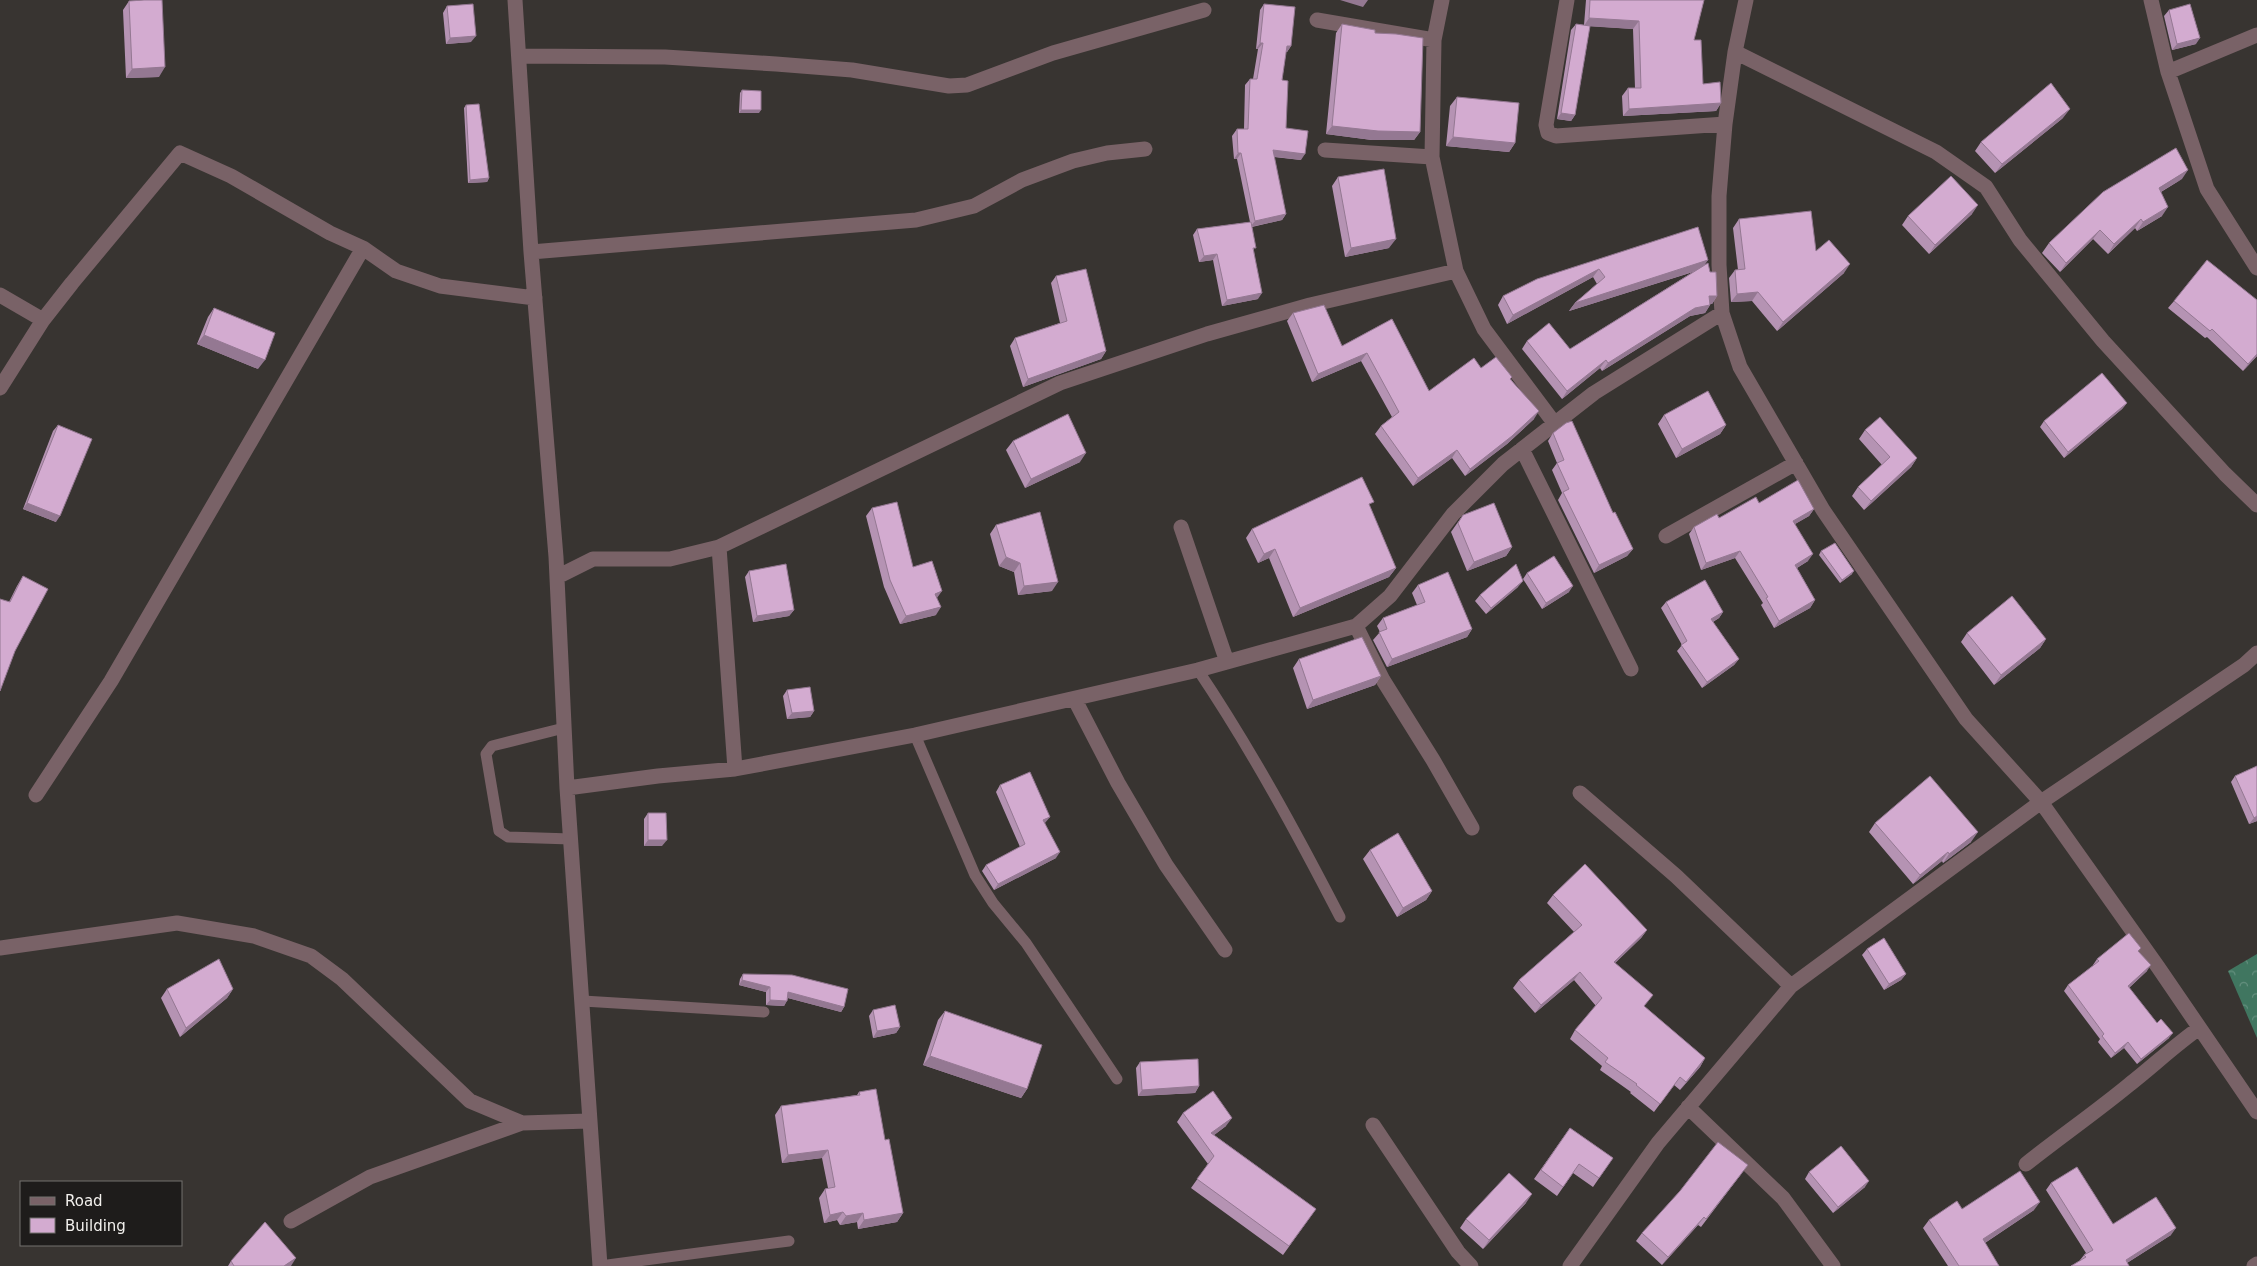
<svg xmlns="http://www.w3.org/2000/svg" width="2257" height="1266" font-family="'DejaVu Sans',sans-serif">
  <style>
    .forest { fill: url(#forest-crowns) }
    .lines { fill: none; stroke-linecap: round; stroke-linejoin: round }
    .lane { stroke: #796267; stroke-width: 11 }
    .street { stroke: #796267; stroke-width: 15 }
    .wall { fill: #b593b3 }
    .shaded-wall { fill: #947892 }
    .building { fill: #d3abd0; stroke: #947892 }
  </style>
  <defs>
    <pattern id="forest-crowns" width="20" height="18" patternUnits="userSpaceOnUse" patternTransform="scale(1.25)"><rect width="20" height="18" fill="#407660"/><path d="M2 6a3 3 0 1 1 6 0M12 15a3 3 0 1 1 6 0" fill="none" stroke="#65907f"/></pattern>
  </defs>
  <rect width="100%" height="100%" fill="#383431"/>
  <!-- forest -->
  <path class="forest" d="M2257,954V1038L2228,971Z"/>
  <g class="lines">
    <!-- lane -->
    <path class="lane" d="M1198,670C1251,749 1296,832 1340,917
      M564,728L492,746L486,754L499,831L508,837L571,839
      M915,735L975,875L993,903L1026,943L1117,1079
      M583,1001L764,1012
      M600,1266L789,1241"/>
    <!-- street -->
    <path class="street" d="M515,0L531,252L556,557L567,788L600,1266
      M1442,0L1434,40L1432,157L1456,271L1484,329L1555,424
      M1567,0L1546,125L1548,133L1556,136L1725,124
      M1746,0L1735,52L1725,124L1719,196V265L1722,313L1740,367L1823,510L1966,719L2041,802L2158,967L2257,1112
      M2151,0L2168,72L2207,189L2257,268
      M1317,20L1434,40
      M1735,52L1936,152L1986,187L2020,240L2103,341L2225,474L2257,505
      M519,56L665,57L776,64L852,70L949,86L967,85L1053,53L1204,10
      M2168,72L2257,35
      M1325,150L1432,157
      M531,252L916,220L974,206L1022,180L1073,161L1107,153L1145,149
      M0,295L43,320
      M0,388L43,320L72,283L180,153L231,176L330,233L363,248L396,271L440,286L535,298
      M1522,449L1631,669
      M1181,527L1227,662
      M1666,536L1796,463
      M719,547L735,769
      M557,577L593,559H670L719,547L1060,383L1207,334L1310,305L1456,271
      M1356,626L1383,680L1433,760L1472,828
      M1075,700L1118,783L1166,865L1225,950
      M567,788L658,776L735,769L915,735L1198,670L1356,626L1390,596L1453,514L1503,464L1594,393L1722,313
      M1580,793L1676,876L1791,986
      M36,795L111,681L363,248
      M0,948L177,923L254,936L311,956L342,979L470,1101L522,1123
      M1688,1107L1783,1198L1833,1266
      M1373,1125L1458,1252L1471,1266
      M2026,1164C2060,1137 2096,1112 2130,1084C2153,1066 2174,1046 2198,1029
      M291,1221L370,1177L522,1123L589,1121
      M1570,1266L1658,1143L1791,986L2041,802L2244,665L2257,653
      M2254,1266L2257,1264"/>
  </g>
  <!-- wall -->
  <path class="wall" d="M1586,0H1704L1694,40L1703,84L1721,103L1716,111L1623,116L1622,96L1628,88H1635L1633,29L1590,26L1575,115L1571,121L1557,119L1571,30L1576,24L1584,25Z
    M129,1L159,77L126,78L123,10Z
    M1264,4L1291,46L1287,52H1286L1282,80L1286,128L1301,160L1274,157L1286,214L1282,220L1252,227L1258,299L1222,306L1213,260L1199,262L1193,235L1197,229L1250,222L1237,159H1234L1232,136L1237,129H1244L1245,85L1250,79H1253L1258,49H1256L1260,10Z
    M447,6L471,42L446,44L443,13Z
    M2169,10L2196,44L2172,50L2164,16Z
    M1342,24L1420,132L1414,140H1372L1326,134L1336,33Z
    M742,90L759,113H739L740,93Z
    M1457,97L1515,143L1509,152L1446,146L1450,106Z
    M466,105L489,178L487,182L468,183L464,108Z
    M2063,118L1995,173L1975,151L1981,142Z
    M1338,177L1389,248L1345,257L1332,186Z
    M2182,179L2161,192L2162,216L2137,231L2135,228L2108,254L2093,239L2060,272L2042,253L2049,243Z
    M1972,214L1929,254L1902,225L1908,216Z
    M1739,219L1816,251L1844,273L1777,331L1752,301L1731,302L1729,278L1735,270H1738L1733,228Z
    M1698,227L1705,264L1717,296L1712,304H1710V305L1705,313L1690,316L1602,371L1600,368L1562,399L1522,349L1527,341L1570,349L1693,272L1569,311L1575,303L1597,284L1593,277L1507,324L1498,305L1503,296Z
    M1056,276L1106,351L1101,359L1023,387L1010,346L1015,338L1060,323L1051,283Z
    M2257,300V356L2243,371L2207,337L2205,338L2168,308L2174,301Z
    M214,308L258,369L197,344L208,317Z
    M1293,313L1342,346L1392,319L1429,391L1481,368L1511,379L1534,419L1507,444L1465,476L1452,458L1413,486L1375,434L1381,426L1392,417L1361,361L1312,382L1287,321Z
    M2127,403L2122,409L2064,458L2040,427L2044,421Z
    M1664,415L1726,425L1720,434L1676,458L1658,424Z
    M58,425L56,522L23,509L53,431Z
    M1865,430L1917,458L1911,467L1864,510L1852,496L1858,487L1882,465L1859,439Z
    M1553,433L1613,513L1633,549L1627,556L1594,573L1558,500L1562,493L1552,470L1557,463L1548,441Z
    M1013,441L1080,462L1025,488L1006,450Z
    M1759,503L1814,509L1809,516L1795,524L1808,561L1797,568L1815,600L1810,608L1774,628L1761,605L1763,603L1735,558L1701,570L1689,534L1694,527Z
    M1370,507L1396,568L1389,577L1293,617L1269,558L1258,563L1246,538L1252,529Z
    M872,508L913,567L936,615L900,624L884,587L866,516Z
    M1463,515L1512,547L1506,556L1467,571L1451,532Z
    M996,525L1052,591L1018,595L1014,572L999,566L990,534Z
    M1821,551L1852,574L1840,583L1819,555Z
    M749,571L794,610L789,616L753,622L745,577Z
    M1527,573L1569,592L1542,609L1523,579Z
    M23,576L15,651L9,602L17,586Z
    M1418,585L1472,629L1467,637L1387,667L1373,640L1380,632L1377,626L1383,618L1417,605L1412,593Z
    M1518,587L1486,614L1475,601L1480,595Z
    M1666,602L1723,612L1719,618L1713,622L1739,659L1734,665L1702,688L1677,651L1682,645L1661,608Z
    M1967,633L2046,639L2040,648L1994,685L1961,642Z
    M1299,659L1381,676L1375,685L1307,709L1293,668Z
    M787,690L814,711L810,717L787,719L783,696Z
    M2257,766V821L2249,824L2231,782L2235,776Z
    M1000,785L1045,823L1056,858L994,890L982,871L986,865L1020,847L996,792Z
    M648,813L662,846H644V819Z
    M1875,823L1971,842L1943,863L1942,861L1913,884L1869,832Z
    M1370,850L1432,891L1426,900L1397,917L1363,859Z
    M1553,895L1647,930L1641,938L1615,963L1644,1006L1705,1058L1700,1067L1680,1090L1674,1085L1654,1112L1630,1093L1631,1092L1600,1070L1602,1066L1570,1039L1575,1030L1596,1006L1574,980L1535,1013L1513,988L1519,980L1574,932L1547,903Z
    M2141,948L2138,952L2147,971L2129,988L2169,1038L2137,1064L2124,1048L2111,1058L2098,1042L2100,1039L2064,991L2068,985L2094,966L2093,965L2097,959Z
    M1867,949L1906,974L1901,980L1884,990L1862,955Z
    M743,974L844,1007L841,1012L788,998L784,1006L766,1005V992L739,985L740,979Z
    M167,989H233L227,998L180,1037L161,998Z
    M873,1010L900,1027L896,1033L873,1038L869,1016Z
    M945,1011L1027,1089L1021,1098L923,1065L938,1020Z
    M1140,1062L1199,1086L1195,1093L1138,1096L1136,1068Z
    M859,1092L885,1140L903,1213L897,1222L858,1229L857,1222L840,1225L837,1220L824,1223L819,1198L825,1189L828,1188L822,1158L782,1163L775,1115L781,1106L857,1095Z
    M1183,1113L1226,1126L1214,1135L1316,1209L1283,1255L1191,1188L1208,1164L1177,1122Z
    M1570,1128L1613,1158L1593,1187L1573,1173L1557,1196L1534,1179Z
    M1809,1172L1865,1187L1833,1213L1805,1179Z
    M1742,1173L1701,1227L1698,1225L1662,1265L1636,1241L1642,1233Z
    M2051,1183L2113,1224L2171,1235L2127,1263L2080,1260L2084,1255L2086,1253L2046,1190Z
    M1526,1203L1483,1249L1460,1228L1466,1219Z
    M1962,1209L2034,1210L1985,1243L1999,1266H1948L1923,1228L1929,1220Z
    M231,1261L291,1266H228Z"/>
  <!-- shaded-wall -->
  <path class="shaded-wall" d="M1340,0H1368L1363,7Z
    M1589,18L1639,21L1633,29L1584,26Z
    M476,36L471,42L446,44L450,38Z
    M2200,38L2196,44L2172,50L2177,44Z
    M1260,43H1263L1258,49H1256Z
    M1287,46H1291L1287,52H1282Z
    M165,67L159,77L126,78L132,69Z
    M1721,103L1716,111L1623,116L1629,109Z
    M2070,109L2063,118L1995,173L2002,164Z
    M741,110H761L759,113H739Z
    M1561,113L1575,115L1571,121L1557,119Z
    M1332,126L1420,132L1414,140H1372L1326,134Z
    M1453,137L1515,143L1509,152L1446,146Z
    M1273,150L1305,154L1301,160L1269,156Z
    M1238,153H1241L1237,159H1234Z
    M2188,170L2182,179L2152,197L2159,188Z
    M489,178L487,182L468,183L470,180Z
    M1978,205L1972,214L1929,254L1935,245Z
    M2168,207L2162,216L2137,231L2143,222Z
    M1286,214L1282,220L1250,227L1255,221Z
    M2141,219L2135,228L2108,254L2114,244Z
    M2100,230L2093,239L2060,272L2066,263Z
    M1396,239L1389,248L1345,257L1351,248Z
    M1217,254L1213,260L1199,262L1204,256Z
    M1708,260L1702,269L1569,311L1575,303Z
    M1850,264L1844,273L1777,331L1783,322Z
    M1599,269L1593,277L1507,324L1513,315Z
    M1758,292L1752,301L1731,302L1737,294Z
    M1262,293L1258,299L1222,306L1227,300Z
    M1709,296H1717L1712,304H1704Z
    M1710,305L1705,313L1690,316L1602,371L1608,363L1695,308Z
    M204,335L265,360L258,369L197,344Z
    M1106,351L1101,359L1023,387L1028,379Z
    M1367,353L1361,361L1312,382L1318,374Z
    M2257,354V356L2243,371L2248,364Z
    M1606,360L1600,368L1562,399L1567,391Z
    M2127,403L2122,409L2064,458L2068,452Z
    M1539,411L1534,419L1507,444L1465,476L1470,469Z
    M1726,425L1720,434L1676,458L1682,449Z
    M1457,450L1452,458L1413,486L1418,478Z
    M1086,453L1080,462L1025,488L1031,479Z
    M1917,458L1911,467L1864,510L1871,501Z
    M27,503L60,516L56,522L23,509Z
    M1814,509L1809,516L1788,528L1793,521Z
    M1512,547L1506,556L1467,571L1474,562Z
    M1275,549L1269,558L1258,563L1264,554Z
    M1633,549L1627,556L1594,573L1599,565Z
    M1740,551L1735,558L1701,570L1706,563Z
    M1813,554L1808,561L1790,572L1795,565Z
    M1006,557L1020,563L1014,572L999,566Z
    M1396,568L1389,577L1293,617L1300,608Z
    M1854,571L1852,574L1840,583L1842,580Z
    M1523,581L1518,587L1486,614L1491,608Z
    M1058,582L1052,591L1018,595L1024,586Z
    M1573,586L1569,592L1542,609L1546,603Z
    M942,591L937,598L935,594Z
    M1815,600L1810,608L1774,628L1779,621Z
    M941,607L936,615L900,624L906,616Z
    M794,610L789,616L753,622L757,616Z
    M1723,612L1719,618L1707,625L1711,619Z
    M1472,629L1467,637L1387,667L1392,659Z
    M2046,639L2040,648L1994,685L2001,675Z
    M1739,659L1734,665L1702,688L1707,682Z
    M1381,676L1375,685L1307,709L1313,700Z
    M814,711L810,717L787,719L792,713Z
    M2257,816V821L2249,824L2254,818Z
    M1050,817L1045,823L1039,826L1043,820Z
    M1978,832L1971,842L1943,863L1949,854Z
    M648,840H667L662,846H644Z
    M1060,852L1056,858L994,890L998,884Z
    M1948,852L1942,861L1913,884L1920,875Z
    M1432,891L1426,900L1397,917L1403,908Z
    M1647,930L1641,938L1608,970L1614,962Z
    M2151,965L2147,971L2124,992L2128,986Z
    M1580,972L1574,980L1535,1013L1541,1005Z
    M1906,974L1901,980L1884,990L1889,984Z
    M742,980L770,987L766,992L739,985Z
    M233,989L227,998L180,1037L186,1028Z
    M788,992L844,1007L841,1012L784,997Z
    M770,1000L787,1001L784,1006L766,1005Z
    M900,1027L896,1033L873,1038L877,1031Z
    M2173,1033L2169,1038L2137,1064L2141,1059Z
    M2128,1042L2124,1048L2111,1058L2115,1053Z
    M930,1056L1027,1089L1021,1098L923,1065Z
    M1705,1058L1700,1067L1680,1090L1686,1082Z
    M1199,1086L1195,1093L1138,1096L1142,1090Z
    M1232,1118L1226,1126L1205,1142L1211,1133Z
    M828,1150L822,1158L782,1163L788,1155Z
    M1869,1181L1865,1187L1833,1213L1838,1207Z
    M1532,1194L1526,1203L1483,1249L1489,1240Z
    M2040,1202L2034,1210L1977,1248L1983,1239Z
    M843,1212L837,1220L824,1223L830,1215Z
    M863,1213L857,1222L840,1225L846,1216Z
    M903,1213L897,1222L858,1229L864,1220Z
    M1704,1217L1698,1225L1662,1265L1668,1257Z
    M2176,1228L2171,1235L2122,1266L2126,1260Z
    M296,1258L291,1266H284Z"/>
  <!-- building -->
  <path class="building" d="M144,0H162L165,67L132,69L129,1Z
    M1590,0H1704L1694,40H1701L1703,84L1720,82L1721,103L1629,109L1628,88H1641L1639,21L1589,18Z
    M473,4L476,36L450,38L447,6Z
    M1264,4L1295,7L1291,46H1287L1282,80L1288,81L1286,128L1308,131L1305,154L1273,150L1286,214L1255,221L1241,153H1238L1237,129H1248L1250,79H1257L1263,43H1260Z
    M2190,4L2200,38L2177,44L2169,10Z
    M1342,24L1375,30V33L1396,34L1423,38L1420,132L1378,131L1332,126Z
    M1576,24L1590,26L1575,115L1561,113Z
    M2051,83L2070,109L2002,164L1981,142Z
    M742,90L761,91V110H741Z
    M1457,97L1519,103L1515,143L1453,137Z
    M479,104L489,178L470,180L466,105Z
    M2176,148L2188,170L2159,188L2168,207L2143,222L2141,219L2114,244L2100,230L2066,263L2049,243L2103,192Z
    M1384,169L1396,239L1351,248L1338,177Z
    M1951,176L1978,205L1935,245L1908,216Z
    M1811,211L1816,251L1829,240L1850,264L1783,322L1758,292L1737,294L1735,270L1745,269L1739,219Z
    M1251,222L1256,248H1253L1262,293L1227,300L1217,254L1204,256L1197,229Z
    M1698,227L1708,260L1575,303L1605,277L1599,269L1513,315L1503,296L1537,279Z
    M2207,260L2257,300V354L2248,364L2212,329L2210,331L2174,301Z
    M1708,263L1710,272H1716L1717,296H1709L1710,305L1695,308L1608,363L1606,360L1567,391L1527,341L1549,323L1570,349Z
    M1086,269L1106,351L1028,379L1015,338L1067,321L1056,276Z
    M1324,305L1342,346L1392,319L1429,391L1474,358L1481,368L1496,357L1512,377L1510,379L1539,411L1512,436L1470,469L1457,450L1418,478L1381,426L1399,412L1367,353L1318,374L1293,313Z
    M214,308L275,333L265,360L204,335Z
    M2102,373L2127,403L2068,452L2044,421Z
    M1708,391L1726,425L1682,449L1664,415Z
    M1068,414L1086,453L1031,479L1013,441Z
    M1880,417L1917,458L1871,501L1858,487L1890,457L1865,430Z
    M1572,421L1613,513L1615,512L1633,549L1599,565L1563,492L1569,489L1557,463L1564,460L1553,433L1566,423Z
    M58,425L92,439L60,516L27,503Z
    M1362,477L1374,502L1369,504L1396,568L1300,608L1275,549L1264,554L1252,529Z
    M1798,480L1814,509L1793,521L1813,554L1795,565L1815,600L1779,621L1766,598L1768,597L1740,551L1706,563L1694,527L1717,514L1719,518L1756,497L1759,503Z
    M897,502L913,567L932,561L942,591L935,594L941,607L906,616L890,580L872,508Z
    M1494,503L1512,547L1474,562L1458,523L1463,515Z
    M1040,512L1058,582L1024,586L1020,563L1006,557L996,525Z
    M1835,543L1854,571L1842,580L1821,551Z
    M1554,556L1573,586L1546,603L1527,573Z
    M786,564L794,610L757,616L749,571Z
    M1516,564L1523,581L1491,608L1480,595Z
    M1448,572L1472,629L1392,659L1379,632L1387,629L1383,618L1425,602L1418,585Z
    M23,576L48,589L15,651L0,691V599L10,602Z
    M1705,580L1723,612L1711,619L1739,659L1707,682L1681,645L1687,641L1666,602Z
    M2012,596L2046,639L2001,675L1967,633Z
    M1362,637L1381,676L1313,700L1299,659Z
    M810,687L814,711L792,713L787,690Z
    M2257,766V816L2254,818L2235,776Z
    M1030,772L1050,817L1043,820L1060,852L998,884L986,865L1025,844L1000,785Z
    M1930,776L1978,832L1949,854L1948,852L1920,875L1875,823Z
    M648,813H666L667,840H648Z
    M1398,833L1432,891L1403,908L1370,850Z
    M1585,864L1647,930L1614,962L1653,995L1644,1006L1705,1058L1686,1082L1680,1077L1660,1104L1636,1085L1637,1084L1605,1062L1608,1058L1575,1030L1602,998L1580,972L1541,1005L1519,980L1582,925L1553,895Z
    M2129,933L2141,948L2138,951L2151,965L2128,986L2157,1023L2161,1019L2173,1033L2141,1059L2128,1042L2115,1053L2102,1036L2104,1034L2068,985L2099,961L2097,959Z
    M1884,938L1906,974L1889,984L1867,949Z
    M219,959L233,989L186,1028L167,989Z
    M743,974L792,975L848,989L844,1007L788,992L787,1001L770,1000V987L742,980Z
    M895,1005L900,1027L877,1031L873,1010Z
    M945,1011L1042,1045L1027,1089L930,1056Z
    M1198,1059L1199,1086L1142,1090L1140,1062Z
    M876,1089L885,1140L889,1139L903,1213L864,1220L863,1213L846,1216L843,1212L830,1215L825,1189L835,1187L828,1150L788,1155L781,1106L860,1095L859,1092Z
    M1213,1091L1232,1118L1211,1133L1316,1209L1289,1246L1197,1179L1214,1156L1183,1113Z
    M1570,1128L1613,1158L1599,1178L1579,1164L1563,1187L1541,1170Z
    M1718,1142L1748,1165L1706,1219L1704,1217L1668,1257L1642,1233L1680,1191Z
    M1841,1146L1869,1181L1838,1207L1809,1172Z
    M2077,1167L2113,1224L2156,1197L2176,1228L2126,1260L2129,1266H2071L2086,1257L2084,1255L2093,1250L2051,1183Z
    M2020,1171L2040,1202L1983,1239L1999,1266H1959L1929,1220L1957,1201L1962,1209Z
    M1509,1173L1532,1194L1489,1240L1466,1219Z
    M265,1222L296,1258L284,1266H234L231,1261Z"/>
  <!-- legend -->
  <rect x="20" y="1181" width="162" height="65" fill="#1e1c1b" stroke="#73716f"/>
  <rect x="30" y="1197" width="25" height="8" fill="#796267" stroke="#73716f"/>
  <text x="65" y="1206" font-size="15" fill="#f2f0ed">Road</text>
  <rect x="30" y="1218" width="25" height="15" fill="#d3abd0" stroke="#73716f"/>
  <text x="65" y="1231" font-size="15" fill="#f2f0ed">Building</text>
</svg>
